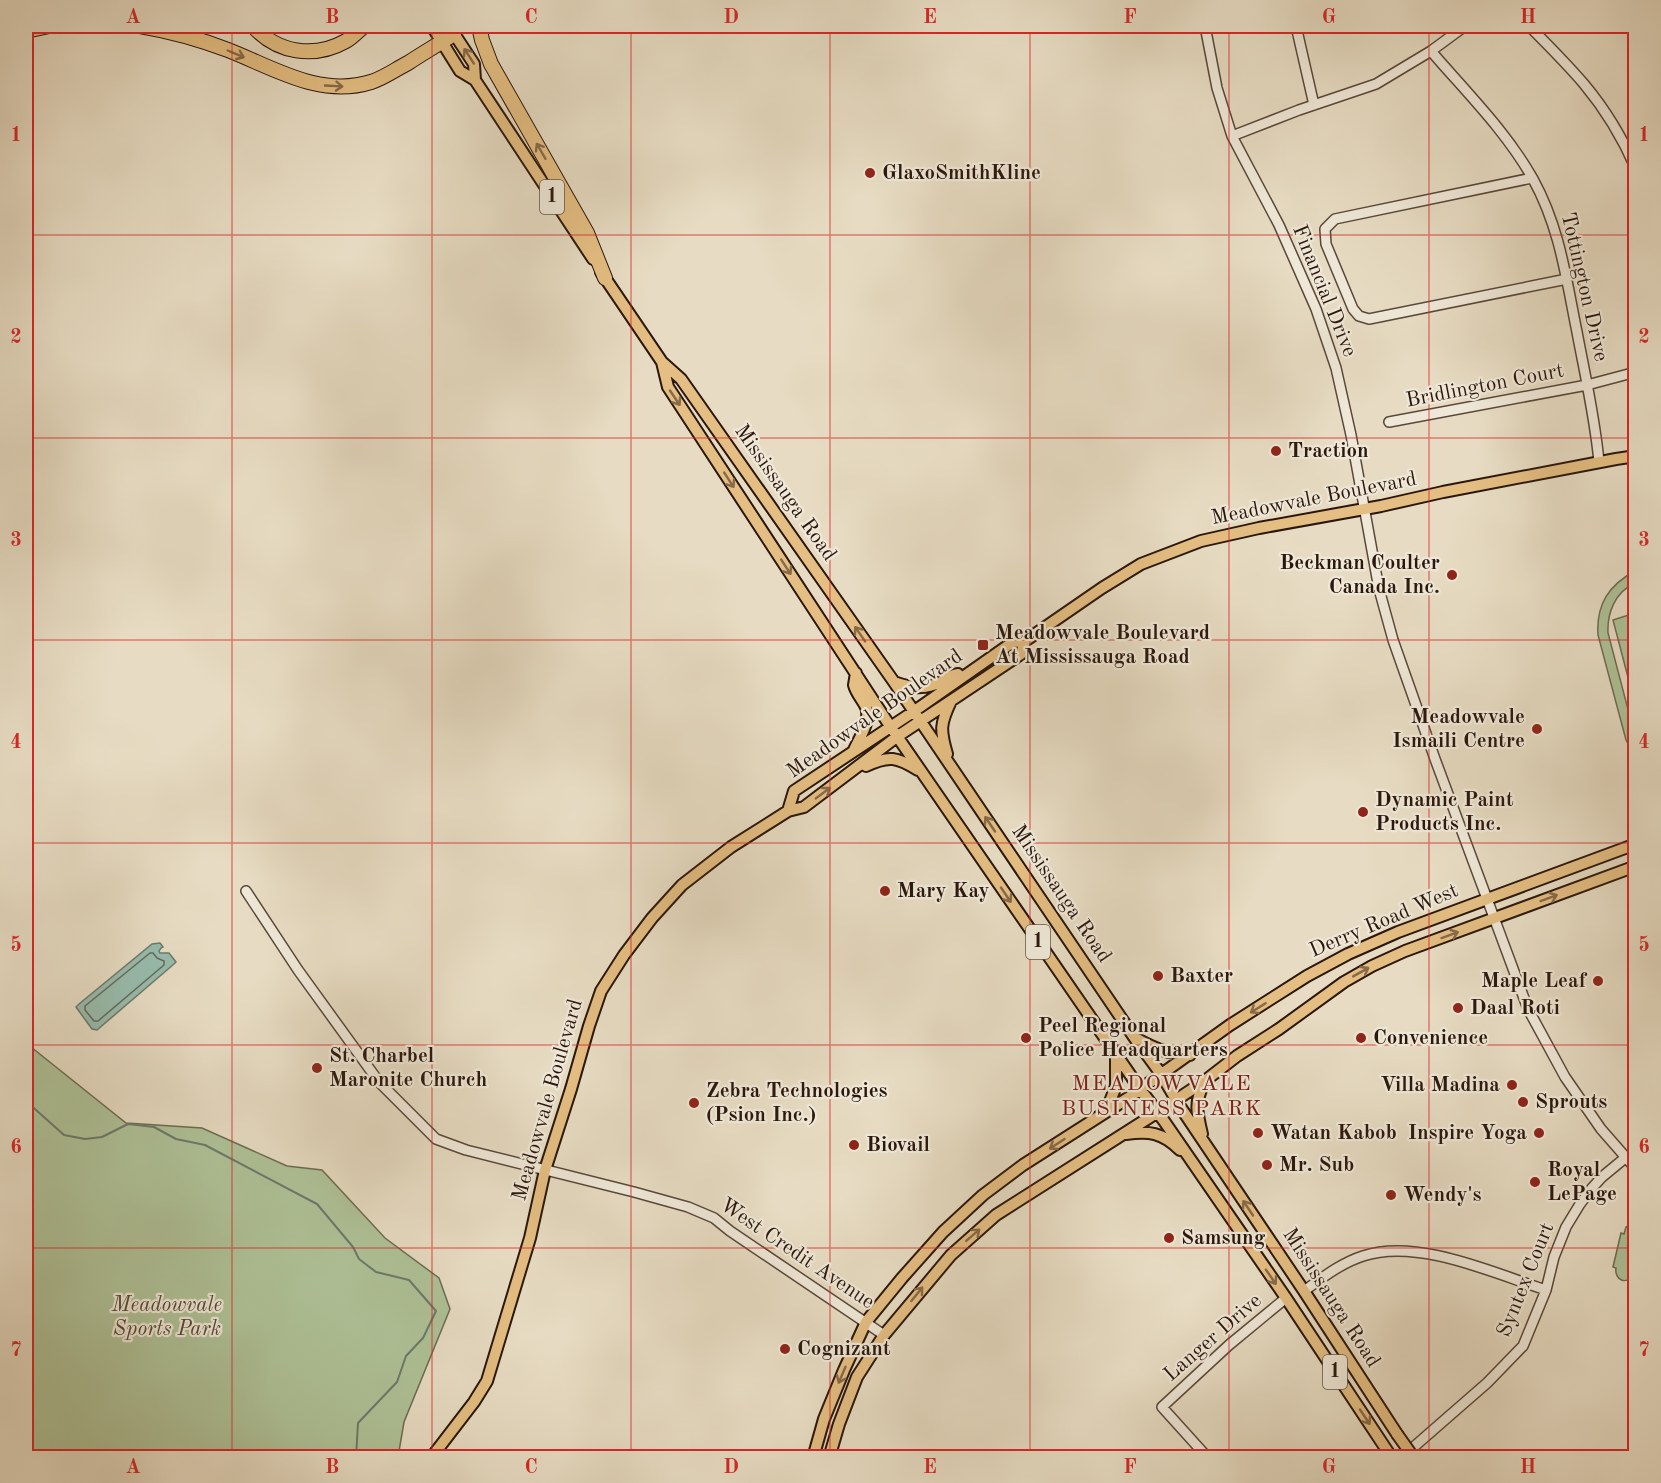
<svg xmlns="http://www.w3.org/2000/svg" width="1661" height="1483" font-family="'Old Standard TT',serif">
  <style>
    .green { fill: #afc298; stroke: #6c6c52; stroke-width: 1.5 }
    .water { fill: #98bcad; stroke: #6c7a6d; stroke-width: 1.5 }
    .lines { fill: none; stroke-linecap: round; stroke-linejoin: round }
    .shore { stroke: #616a5d; stroke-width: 1.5 }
    .stream { stroke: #6c7a6d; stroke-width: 2 }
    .minor-casing { stroke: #59483a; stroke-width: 12 }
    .major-casing { stroke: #2a170d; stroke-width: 14 }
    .highway-casing { stroke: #2a170d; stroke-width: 16 }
    .minor { stroke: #efe8d8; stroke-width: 9 }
    .major { stroke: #e4be82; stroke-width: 10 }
    .highway { stroke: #e4be82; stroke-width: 14 }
    .major-bridge-casing { stroke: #2a170d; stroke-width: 14; stroke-linecap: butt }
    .major-bridge { stroke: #e4be82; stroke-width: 10 }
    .oneway { stroke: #876a48 }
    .grid { fill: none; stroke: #d62828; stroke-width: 1.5; stroke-opacity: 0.55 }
    .poi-dot { fill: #8f2418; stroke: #efe8d8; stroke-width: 2 }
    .labels { text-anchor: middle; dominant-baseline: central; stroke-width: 4.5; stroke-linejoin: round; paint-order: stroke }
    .shield { fill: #efe8d8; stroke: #65564a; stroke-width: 1.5 }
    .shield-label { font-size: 20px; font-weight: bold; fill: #2a170d }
    .poi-label { font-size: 21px; font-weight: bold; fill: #2a170d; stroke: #efe8d8; text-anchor: start }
    .street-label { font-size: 21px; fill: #2a170d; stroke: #efe8d8 }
    .park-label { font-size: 21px; font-style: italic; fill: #524a37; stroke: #efe8d8 }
    .neighbourhood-label { font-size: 22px; letter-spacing: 1.5px; fill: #7a1f14; stroke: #efe8d8 }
    .neatline { fill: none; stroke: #d62828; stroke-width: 2 }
    .grid-label { font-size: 20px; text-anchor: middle; font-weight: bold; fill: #d62828 }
  </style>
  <rect width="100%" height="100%" fill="#e7dcc3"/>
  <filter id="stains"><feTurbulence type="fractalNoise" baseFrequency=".00333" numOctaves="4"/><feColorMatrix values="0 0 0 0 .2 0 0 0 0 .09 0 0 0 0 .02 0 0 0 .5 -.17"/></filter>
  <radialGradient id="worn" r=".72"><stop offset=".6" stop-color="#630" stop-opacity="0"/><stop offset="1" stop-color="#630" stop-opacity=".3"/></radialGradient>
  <!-- green -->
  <path class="green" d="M1635,571V583C1615,592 1607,613 1608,633L1635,736V757L1626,740L1598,635C1596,604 1609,585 1635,571Z
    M1635,613H1636L1635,704L1613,620Z
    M26,1043L126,1123L202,1128L287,1166L322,1170L385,1238L439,1278L450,1309L404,1422L398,1457H26Z
    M1630,1225H1635C1636,1239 1639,1262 1633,1274C1627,1286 1614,1280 1616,1268L1613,1267L1621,1233L1624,1234L1626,1227Z"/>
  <!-- water -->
  <path class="water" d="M160,943L163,947L161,948L159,951L160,953H169L176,962L174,964L97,1030L92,1029L76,1007L79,1004L152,944Z"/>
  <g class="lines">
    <!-- shore -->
    <path class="shore" d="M150,953H153L157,958L164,961V965L98,1021H94L85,1010V1006Z"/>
    <!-- stream -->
    <path class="stream" d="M26,1101L64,1135L85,1139L102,1137L128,1124L154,1127L176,1139L205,1145L317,1204L353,1247L359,1259L376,1272L409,1280L436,1311L423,1338L406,1356L397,1382L358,1423L356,1458"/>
    <defs>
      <path id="minor" d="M1205,26L1217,88L1232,136L1279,225L1316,309L1336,368L1351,435L1379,589L1393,640L1435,759L1528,1009L1565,1077L1601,1129L1636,1169
        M1296,26L1314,105
        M1529,26C1548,45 1567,64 1584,84C1605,109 1623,139 1636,169
        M1431,51C1466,92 1506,131 1533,179C1560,228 1566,278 1577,332C1585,375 1595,418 1599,462
        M1232,136L1299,110L1376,84L1431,51L1465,26
        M1532,178L1335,219L1325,229L1326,244L1353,309L1359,316L1369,319L1567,279
        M1389,422L1587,385L1636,372
        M246,891L298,970L379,1082L436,1139L466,1150L634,1192L688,1207L714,1218L730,1231L884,1335
        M1304,1291C1322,1278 1341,1263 1363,1256C1418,1238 1493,1273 1546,1290
        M1208,1458L1162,1407L1229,1345L1286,1298
        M1401,1458L1487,1383L1523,1346L1546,1290L1554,1257L1566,1227L1580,1204L1592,1188L1602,1177L1625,1158"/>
      <path id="major" d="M432,26L460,71L475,80L593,259
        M449,26L474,64L475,80
        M601,272L662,362L681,379L894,682L1134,1037L1161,1074L1181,1108L1304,1291L1397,1434
        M662,362L668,387L890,726L1140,1089L1164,1121L1286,1298L1392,1458
        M894,682C911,688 924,690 941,682C947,678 952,675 958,674
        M854,750C860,737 871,721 866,707C862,699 856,693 854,685L856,673
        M947,754C940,730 940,724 951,701
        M866,766C889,755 897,757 918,770
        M788,811L794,791L913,712L1013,642L1025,641L1102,588L1141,564L1201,541L1259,528L1381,506L1443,492L1616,459L1636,456
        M1137,1039C1157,1050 1166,1053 1190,1055
        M1106,1112L1116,1086V1053
        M1126,1134C1149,1131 1162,1132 1180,1150
        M1202,1134C1197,1113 1194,1103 1204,1083
        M431,1458L474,1402L487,1381L530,1238L545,1170L571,1089L589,1026L601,991L624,955L652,918L682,885L731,847L788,811L804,807L898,736L1021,654L1025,641
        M813,1458L824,1419L844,1370L866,1322L902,1278L943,1232L983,1195L1023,1165L1128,1098L1230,1025L1307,976L1348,954L1398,932L1636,844
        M829,1458L839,1424L857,1377L884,1335L951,1255L996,1215L1158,1112L1206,1080L1237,1056L1279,1029L1344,982L1372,966L1405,951L1636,866"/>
      <path id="highway" d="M140,26C170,31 199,39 228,50C274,68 320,98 371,82C384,78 396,69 408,63C423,53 439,44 454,34
        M253,26C277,53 314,59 346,41C353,37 358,31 364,26
        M479,26L482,40L491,64L587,233L605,278
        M26,31L49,26"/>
    </defs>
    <!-- minor casing -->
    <use href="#minor" class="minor-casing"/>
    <!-- major casing -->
    <use href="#major" class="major-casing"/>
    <!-- highway casing -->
    <use href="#highway" class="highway-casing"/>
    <!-- minor -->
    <use href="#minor" class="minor"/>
    <!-- major -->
    <use href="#major" class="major"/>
    <!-- highway -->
    <use href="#highway" class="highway"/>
    <defs>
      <path id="major-bridge" d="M1397,1434L1414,1458"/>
    </defs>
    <!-- major-bridge casing -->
    <use href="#major-bridge" class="major-bridge-casing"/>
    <!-- major-bridge -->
    <use href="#major-bridge" class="major-bridge"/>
  </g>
  <!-- one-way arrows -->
  <defs><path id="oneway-shaft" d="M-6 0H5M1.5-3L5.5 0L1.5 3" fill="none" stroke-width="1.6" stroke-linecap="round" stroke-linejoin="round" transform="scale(1.5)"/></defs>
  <g class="oneway">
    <use href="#oneway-shaft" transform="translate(236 54) rotate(23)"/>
    <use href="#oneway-shaft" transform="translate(469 56) rotate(-123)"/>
    <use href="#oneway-shaft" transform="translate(334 86) rotate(3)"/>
    <use href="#oneway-shaft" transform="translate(541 151) rotate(-120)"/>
    <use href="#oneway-shaft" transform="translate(675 398) rotate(56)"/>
    <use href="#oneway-shaft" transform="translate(729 480) rotate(57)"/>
    <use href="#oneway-shaft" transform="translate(786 567) rotate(57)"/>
    <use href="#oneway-shaft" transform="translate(860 634) rotate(-125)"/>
    <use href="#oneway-shaft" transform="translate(823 793) rotate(-37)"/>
    <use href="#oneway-shaft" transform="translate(990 824) rotate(-124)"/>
    <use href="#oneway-shaft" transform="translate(1006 895) rotate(56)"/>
    <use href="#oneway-shaft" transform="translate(1549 898) rotate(-20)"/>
    <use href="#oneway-shaft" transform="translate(1450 935) rotate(-20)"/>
    <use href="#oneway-shaft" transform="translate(1361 972) rotate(-29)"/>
    <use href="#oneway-shaft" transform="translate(1258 1008) rotate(148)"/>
    <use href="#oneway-shaft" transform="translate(1057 1144) rotate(147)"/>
    <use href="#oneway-shaft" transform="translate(1248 1208) rotate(-124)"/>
    <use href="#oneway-shaft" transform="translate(973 1235) rotate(-41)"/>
    <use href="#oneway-shaft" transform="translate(1271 1277) rotate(55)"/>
    <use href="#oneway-shaft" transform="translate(917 1294) rotate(-51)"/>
    <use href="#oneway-shaft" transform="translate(842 1375) rotate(113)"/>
    <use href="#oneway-shaft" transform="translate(1365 1417) rotate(56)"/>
  </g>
  <!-- grid -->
  <path class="grid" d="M232,26V1458M432,26V1458M631,26V1458M830,26V1458M1030,26V1458M1229,26V1458M1429,26V1458M26,235H1636M26,438H1636M26,640H1636M26,843H1636M26,1045H1636M26,1248H1636"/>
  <!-- markers -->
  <g class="poi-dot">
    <circle cx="870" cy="173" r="6"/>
    <circle cx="1276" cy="451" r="6"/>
    <circle cx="1452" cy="575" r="6"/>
    <rect x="977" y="639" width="12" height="12" rx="3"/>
    <circle cx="1537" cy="729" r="6"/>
    <circle cx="1363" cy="812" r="6"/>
    <circle cx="885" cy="891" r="6"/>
    <circle cx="1158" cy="976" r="6"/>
    <circle cx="1598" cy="981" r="6"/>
    <circle cx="1458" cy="1008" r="6"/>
    <circle cx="1026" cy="1038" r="6"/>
    <circle cx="1361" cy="1038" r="6"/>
    <circle cx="317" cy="1068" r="6"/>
    <circle cx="1512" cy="1085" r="6"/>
    <circle cx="1523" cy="1102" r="6"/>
    <circle cx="694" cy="1103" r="6"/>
    <circle cx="1258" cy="1133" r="6"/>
    <circle cx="1539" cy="1133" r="6"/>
    <circle cx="854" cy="1145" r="6"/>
    <circle cx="1267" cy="1165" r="6"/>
    <circle cx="1535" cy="1182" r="6"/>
    <circle cx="1391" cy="1195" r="6"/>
    <circle cx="1169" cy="1238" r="6"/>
    <circle cx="785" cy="1349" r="6"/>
  </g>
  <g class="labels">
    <!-- shield labels -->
    <g class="shield">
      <rect x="540" y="180" width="24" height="34" rx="4.5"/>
      <rect x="1026" y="925" width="24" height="34" rx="4.5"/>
      <rect x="1323" y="1355" width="24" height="34" rx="4.5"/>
    </g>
    <g class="shield-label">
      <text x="552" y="197">1</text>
      <text x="1038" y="942">1</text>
      <text x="1335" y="1372">1</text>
    </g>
    <!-- poi labels -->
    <g class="poi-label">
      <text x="882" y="173">GlaxoSmithKline</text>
      <text x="1288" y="451">Traction</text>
      <text x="1440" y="563" text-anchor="end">Beckman Coulter<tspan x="1440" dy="24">Canada Inc.</tspan></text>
      <text x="995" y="633">Meadowvale Boulevard<tspan x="995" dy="24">At Mississauga Road</tspan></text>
      <text x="1525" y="717" text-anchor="end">Meadowvale<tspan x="1525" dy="24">Ismaili Centre</tspan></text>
      <text x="1375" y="800">Dynamic Paint<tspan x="1375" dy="24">Products Inc.</tspan></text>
      <text x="897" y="891">Mary Kay</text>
      <text x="1170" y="976">Baxter</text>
      <text x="1586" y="981" text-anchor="end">Maple Leaf</text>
      <text x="1470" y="1008">Daal Roti</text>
      <text x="1038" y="1026">Peel Regional<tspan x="1038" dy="24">Police Headquarters</tspan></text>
      <text x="1373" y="1038">Convenience</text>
      <text x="329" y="1056">St. Charbel<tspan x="329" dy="24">Maronite Church</tspan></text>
      <text x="1500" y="1085" text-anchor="end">Villa Madina</text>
      <text x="706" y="1091">Zebra Technologies<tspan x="706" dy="24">(Psion Inc.)</tspan></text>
      <text x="1535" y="1102">Sprouts</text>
      <text x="1270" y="1133">Watan Kabob</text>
      <text x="1527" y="1133" text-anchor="end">Inspire Yoga</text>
      <text x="866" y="1145">Biovail</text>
      <text x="1279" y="1165">Mr. Sub</text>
      <text x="1547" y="1170">Royal<tspan x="1547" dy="24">LePage</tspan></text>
      <text x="1403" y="1195">Wendy's</text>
      <text x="1181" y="1238">Samsung</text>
      <text x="797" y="1349">Cognizant</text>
    </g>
    <!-- street labels -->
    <g class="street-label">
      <text transform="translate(1584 287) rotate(77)">Tottington Drive</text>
      <text transform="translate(1324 291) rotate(68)">Financial Drive</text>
      <text transform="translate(1485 386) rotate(-11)">Bridlington Court</text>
      <text transform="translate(785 493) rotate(55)">Mississauga Road</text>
      <text transform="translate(1314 499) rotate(-11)">Meadowvale Boulevard</text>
      <text transform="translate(875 714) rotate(-35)">Meadowvale Boulevard</text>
      <text transform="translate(1061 894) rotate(56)">Mississauga Road</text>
      <text transform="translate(1384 921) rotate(-23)">Derry Road West</text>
      <text transform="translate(548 1100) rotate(-74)">Meadowvale Boulevard</text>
      <text transform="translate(797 1254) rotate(34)">West Credit Avenue</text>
      <text transform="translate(1526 1280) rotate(-68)">Syntex Court</text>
      <text transform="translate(1331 1298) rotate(57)">Mississauga Road</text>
      <text transform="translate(1213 1338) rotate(-41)">Langer Drive</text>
    </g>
    <!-- park labels -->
    <g class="park-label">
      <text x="167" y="1305">Meadowvale<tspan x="167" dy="24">Sports Park</tspan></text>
    </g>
    <!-- neighbourhood labels -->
    <g class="neighbourhood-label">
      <text x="1162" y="1084">MEADOWVALE<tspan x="1162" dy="25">BUSINESS PARK</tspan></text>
    </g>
  </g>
  <!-- margin -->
  <rect width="1661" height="1483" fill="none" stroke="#e7dcc3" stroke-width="66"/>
  <rect x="33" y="33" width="1595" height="1417" class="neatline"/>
  <g class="grid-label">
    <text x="133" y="23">A</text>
    <text x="332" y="23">B</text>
    <text x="531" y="23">C</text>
    <text x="731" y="23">D</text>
    <text x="930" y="23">E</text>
    <text x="1130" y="23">F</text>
    <text x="1329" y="23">G</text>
    <text x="1528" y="23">H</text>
    <text x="16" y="141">1</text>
    <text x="1644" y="141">1</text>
    <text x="16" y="343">2</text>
    <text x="1644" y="343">2</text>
    <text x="16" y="546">3</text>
    <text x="1644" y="546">3</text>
    <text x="16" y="748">4</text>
    <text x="1644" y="748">4</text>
    <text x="16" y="951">5</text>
    <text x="1644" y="951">5</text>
    <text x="16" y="1153">6</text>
    <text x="1644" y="1153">6</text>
    <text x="16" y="1356">7</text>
    <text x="1644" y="1356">7</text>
    <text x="133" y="1473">A</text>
    <text x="332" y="1473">B</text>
    <text x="531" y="1473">C</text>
    <text x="731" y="1473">D</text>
    <text x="930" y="1473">E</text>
    <text x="1130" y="1473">F</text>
    <text x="1329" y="1473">G</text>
    <text x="1528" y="1473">H</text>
  </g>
  <rect width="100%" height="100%" filter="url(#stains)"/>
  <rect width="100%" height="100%" fill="url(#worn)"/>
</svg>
